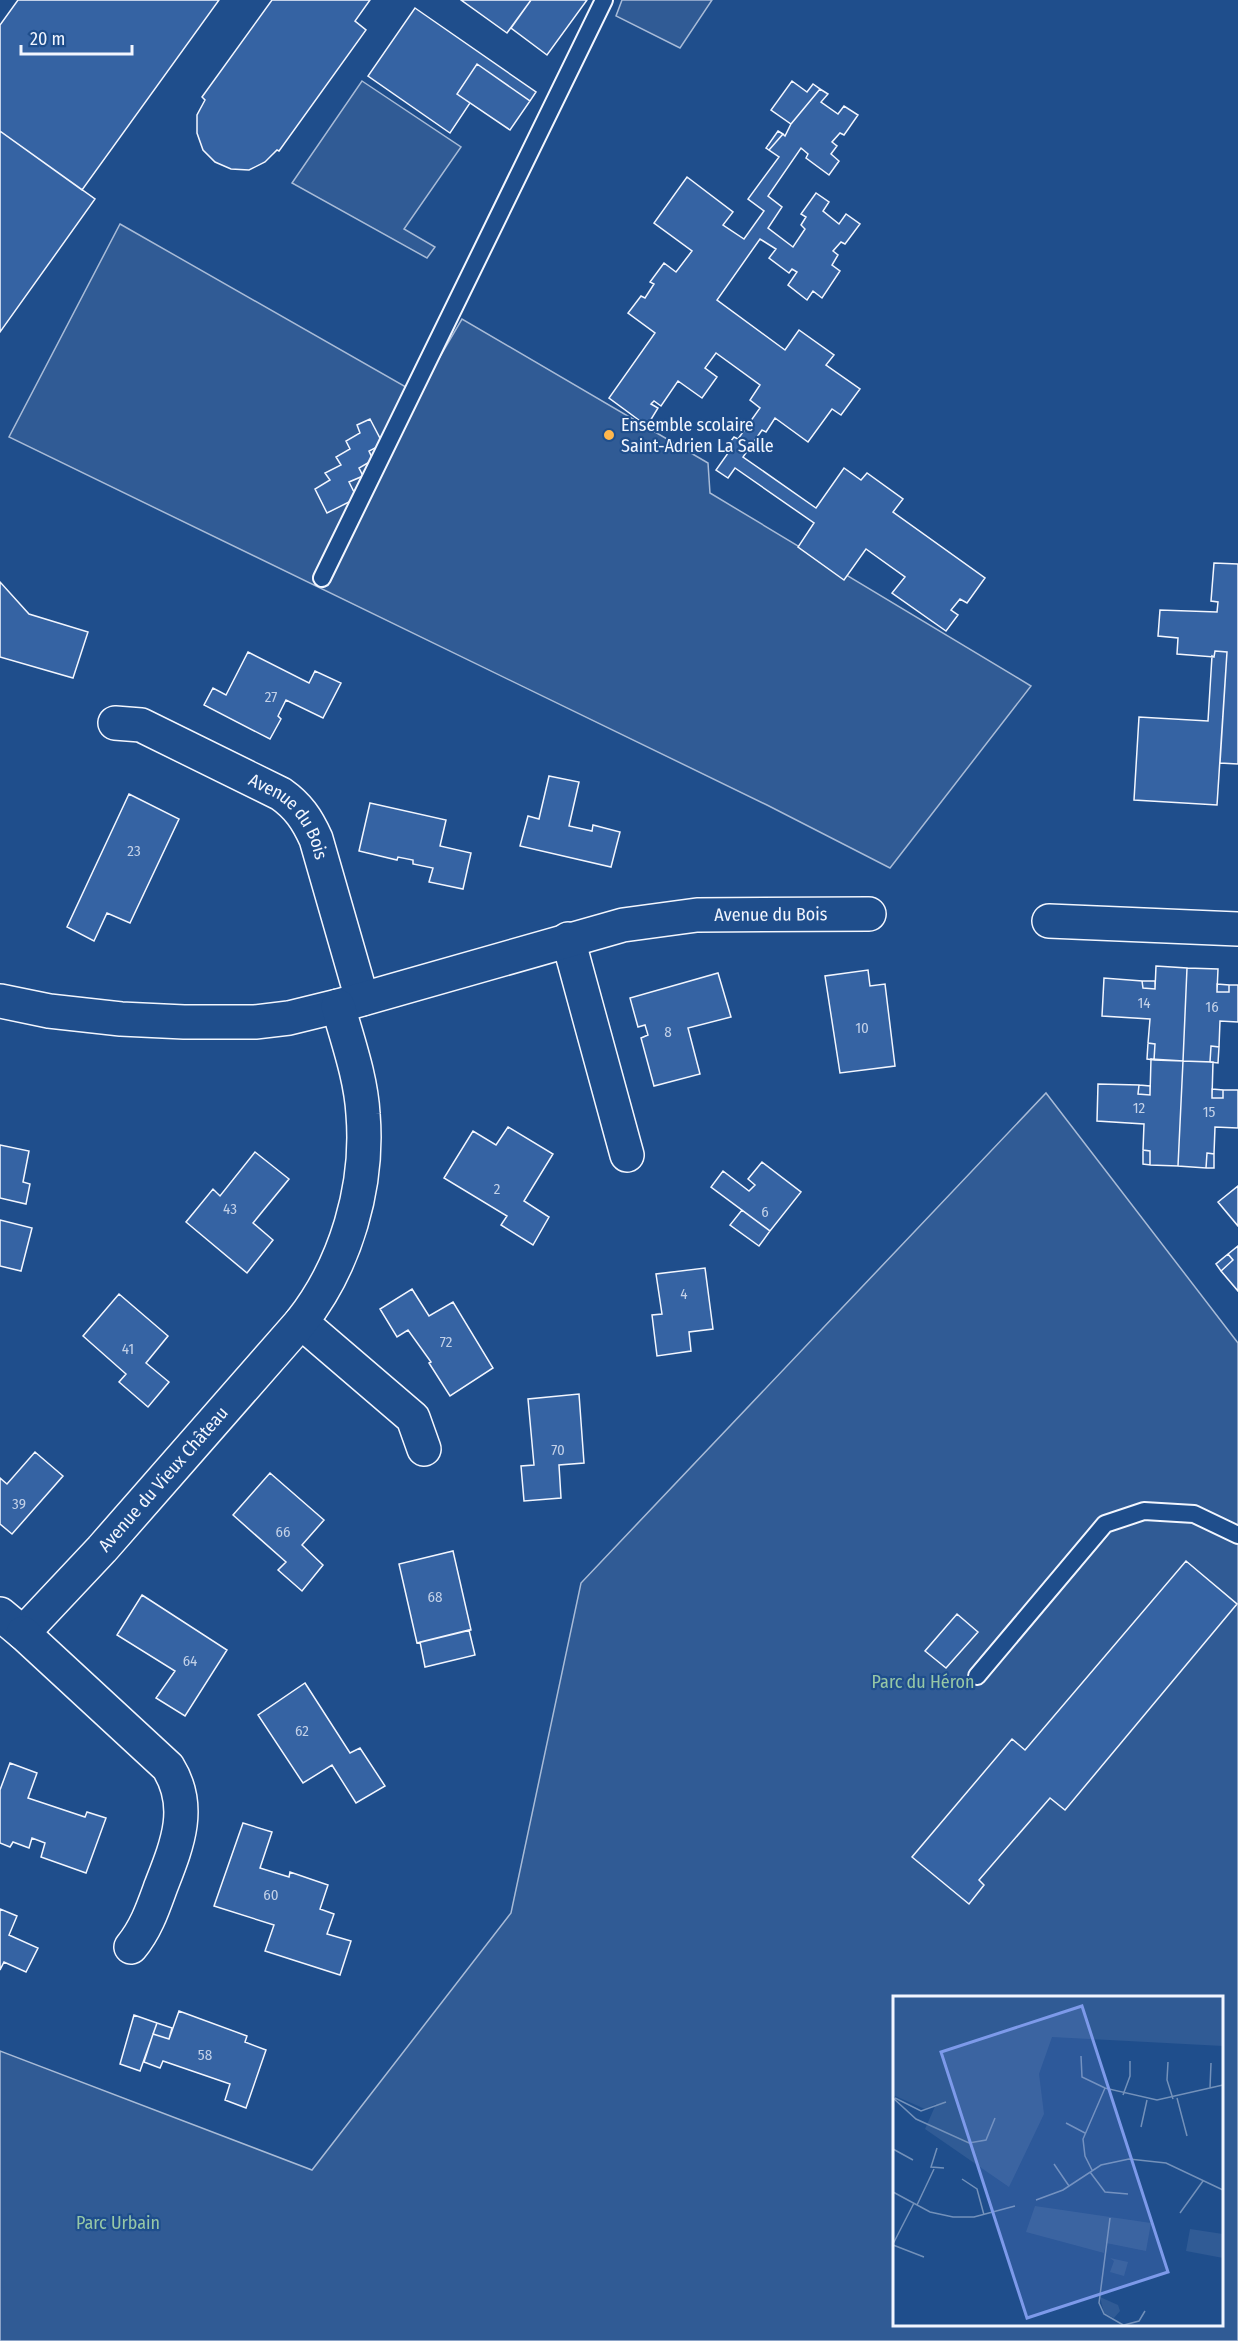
<svg xmlns="http://www.w3.org/2000/svg" width="1238" height="2341" font-family="'Fira Sans Condensed',sans-serif">
  <style>
    .built { fill: #305b95; stroke: #a8bbd7; stroke-width: 1.5; fill-rule: evenodd }
    .building { fill: #3563a3; stroke: #f2f6ff; stroke-width: 1.5 }
    .lines { fill: none; stroke-linecap: round; stroke-linejoin: round }
    .lane-casing { stroke: #f2f6ff; stroke-width: 20 }
    .street-casing { stroke: #f2f6ff; stroke-width: 36 }
    .lane { stroke: #1f4e8c; stroke-width: 16 }
    .street { stroke: #1f4e8c; stroke-width: 33 }
    .poi-dot { fill: #ffb74d; stroke: #1f4e8c; stroke-width: 2 }
    .labels { text-anchor: middle; dominant-baseline: central; stroke-width: 4.5; stroke-linejoin: round; paint-order: stroke }
    .number-label { font-size: 15px; fill: #c3d1e8 }
    .poi-label { font-size: 18px; fill: #f2f6ff; stroke: #1f4e8c; text-anchor: start }
    .street-label { font-size: 18px; fill: #f2f6ff; stroke: #1f4e8c }
    .park-label { font-size: 18px; fill: #97c8a6; stroke: #1f4e8c }
    .inset-road { fill: none; stroke: #7391ba; stroke-width: 1.5 }
    .view { fill: #7d9aea; fill-opacity: 0.15; stroke: #7d9aea; stroke-width: 3 }
    .inset-edge { fill: none; stroke: #f2f6ff; stroke-width: 3 }
  </style>
  <rect width="100%" height="100%" fill="#1f4e8c"/>
  <!-- built -->
  <path class="built" d="M622,0H712L680,48L616,16Z
    M362,81L461,147L404,229L435,247L427,258L292,183Z
    M120,224L418,394L462,319L708,463L710,493L1031,686L890,868L767,805L9,437Z
    M1046,1093L1238,1343V2341H0V2051L312,2170L511,1913L581,1583ZM894,1998H1222V2324H894Z"/>
  <!-- building -->
  <path class="building" d="M18,0H219L82,190L0,131V25Z
    M272,0H370L355,21L366,30L279,151L277,150L265,162L249,170L231,169L215,162L203,150L197,133V115L205,100L202,97Z
    M461,0H531L507,33Z
    M531,0H587L547,55L511,28Z
    M415,8L536,92L530,101L477,64L457,94L470,103L450,133L368,76Z
    M477,64L530,101L510,130L457,94Z
    M792,81L807,92L813,84L820,89L791,124L771,110Z
    M820,89L828,94L821,102L838,114L844,106L858,115L844,135L840,133L832,142L837,146L831,154L839,161L829,175L806,158L808,154L801,148L768,196L782,207L768,228L793,247L805,229L801,225L806,217L801,214L816,193L829,202L823,211L839,224L846,214L860,224L845,244L841,242L833,251L838,255L832,265L840,271L822,298L813,291L807,300L788,285L797,272L792,269L789,273L769,258L776,249L760,239L717,300L785,350L799,330L834,355L826,365L860,389L841,415L832,409L808,442L775,418L766,432L762,430L743,457L816,508L844,468L861,480L867,473L903,499L893,512L985,578L967,603L960,599L951,610L958,615L946,631L892,593L905,577L866,549L844,580L798,547L814,523L735,468L728,478L716,470L731,449L727,446L734,437L738,439L760,408L750,400L760,385L716,353L705,368L717,377L702,398L678,381L661,406L654,401L651,404L658,408L647,426L609,398L655,333L628,313L641,296L645,298L654,284L650,282L664,263L676,272L692,251L654,223L687,177L733,212L723,225L744,239L764,211L748,199L779,157L769,150L783,134L785,136L791,124Z
    M0,131L95,199L0,332Z
    M778,131L783,134L769,150L766,148Z
    M370,419L383,444L369,451L373,460L359,468L363,476L349,482L357,498L327,513L315,489L330,480L325,473L341,465L336,457L350,449L346,441L360,433L357,425Z
    M1214,563L1238,564V764L1220,763L1227,652L1215,651L1214,657L1177,654L1178,638L1158,636L1160,610L1217,612L1218,602L1211,601Z
    M0,582L29,614L88,632L73,678L0,657Z
    M1215,651L1227,652L1217,805L1134,800L1139,717L1208,721L1212,656L1214,657Z
    M248,652L309,683L315,671L341,683L323,718L286,700L278,716L281,719L270,739L204,705L213,688L226,695Z
    M549,776L579,782L569,826L592,831L593,825L620,832L611,867L520,846L528,816L539,819Z
    M129,794L179,819L130,923L107,913L94,941L67,927Z
    M370,803L446,820L440,846L471,853L463,889L429,882L433,868L413,864V860L398,857L397,860L359,851Z
    M1156,966L1187,968L1183,1061L1154,1060L1155,1044L1148,1043L1150,1019L1102,1016L1104,978L1142,981L1143,988L1155,989Z
    M1187,968L1218,969L1217,992H1229V985H1238V1022L1220,1021L1219,1047L1211,1046L1210,1062L1183,1061Z
    M868,970L870,986L885,984L895,1066L840,1073L825,976Z
    M718,973L731,1017L688,1028L700,1074L654,1086L641,1038L648,1035L645,1025L638,1027L630,998Z
    M1142,981H1155V989L1143,988Z
    M1217,984L1229,985V992H1217Z
    M1148,1043L1155,1044L1154,1060L1147,1059Z
    M1211,1046L1219,1047L1218,1063L1210,1062Z
    M1151,1059L1183,1061L1178,1166L1150,1165V1151L1143,1150L1144,1124L1097,1121L1098,1084L1139,1085L1138,1094L1150,1095Z
    M1183,1061L1213,1062L1212,1098H1223V1090H1238V1128L1215,1127L1214,1154L1207,1153L1206,1168L1178,1166Z
    M1139,1085L1150,1086V1095L1138,1094Z
    M1212,1089L1223,1090V1098H1212Z
    M508,1127L553,1154L524,1201L549,1217L533,1245L501,1225L507,1216L444,1178L473,1131L496,1145Z
    M0,1145L29,1151L23,1182L30,1184L26,1204L0,1198Z
    M1143,1150L1150,1151V1165L1143,1164Z
    M255,1152L289,1179L253,1223L273,1240L247,1273L186,1222L213,1189L220,1196Z
    M1207,1153L1214,1154V1168H1206Z
    M762,1162L801,1192L770,1231L711,1187L723,1171L749,1191L755,1185L748,1179Z
    M1238,1186V1226L1218,1202Z
    M742,1210L770,1231L759,1246L730,1225Z
    M0,1220L32,1228L21,1271L0,1266Z
    M1238,1246V1291L1221,1271L1233,1260L1228,1254Z
    M1228,1254L1233,1260L1221,1271L1216,1264Z
    M705,1268L713,1329L689,1332L691,1351L657,1356L652,1315L662,1314L656,1274Z
    M412,1289L429,1316L453,1302L493,1368L450,1396L429,1363L431,1362L408,1330L397,1337L380,1309Z
    M119,1294L168,1336L146,1363L169,1382L148,1407L119,1382L126,1374L83,1336Z
    M579,1394L584,1463L559,1465L561,1498L524,1501L521,1466L534,1465L528,1399Z
    M35,1452L63,1476L12,1534L0,1524V1478L7,1484Z
    M270,1473L324,1520L302,1545L323,1565L302,1591L278,1570L286,1562L233,1515Z
    M453,1551L471,1630L417,1643L399,1564Z
    M1186,1561L1237,1604L1065,1810L1050,1798L979,1880L984,1885L969,1904L912,1857L1012,1739L1025,1750Z
    M142,1595L227,1650L185,1716L156,1698L175,1671L117,1635Z
    M957,1614L978,1632L946,1668L925,1651Z
    M469,1630L475,1655L425,1667L420,1642Z
    M305,1683L350,1753L360,1748L385,1786L356,1803L332,1765L303,1783L258,1715Z
    M10,1763L37,1773L28,1798L85,1817L87,1812L106,1818L86,1873L41,1857L45,1843L32,1838L29,1848L13,1842L10,1847L0,1843V1790Z
    M243,1823L272,1832L260,1868L289,1877L290,1872L328,1885L320,1909L334,1914L327,1934L351,1941L340,1975L265,1951L274,1925L214,1906Z
    M0,1909L17,1916L9,1935L38,1948L26,1972L4,1962L0,1970Z
    M179,2011L247,2036L245,2042L266,2050L246,2108L225,2100L230,2084L163,2061L160,2068L144,2062L153,2034L169,2039Z
    M134,2015L157,2023L140,2071L120,2064Z
    M157,2023L172,2028L169,2039L153,2034Z"/>
  <g class="lines">
    <defs>
      <path id="lane" d="M322,578L604,0
        M977,1676L1105,1524L1144,1511L1194,1514L1238,1535"/>
      <g id="street">
        <path id="s1" d="M115,723L141,725L281,794C298,806 307,819 316,839L362,999"/>
        <path d="M1049,921L1238,929"/>
        <path d="M568,939L627,1155"/>
        <path id="s2" d="M0,1001L49,1011L121,1019L184,1022H255L289,1018L338,1006L623,925L697,915L869,914"/>
        <path d="M301,1322L413,1418L424,1449"/>
        <path id="s3" d="M0,1614L23,1633L102,1549L301,1322C346,1265 369,1186 363,1114C361,1078 348,1042 338,1006"/>
        <path d="M23,1633L168,1767C193,1807 177,1845 161,1886C153,1908 146,1929 131,1947"/>
      </g>
    </defs>
    <!-- lane casing -->
    <use href="#lane" class="lane-casing"/>
    <!-- street casing -->
    <use href="#street" class="street-casing"/>
    <!-- lane -->
    <use href="#lane" class="lane"/>
    <!-- street -->
    <use href="#street" class="street"/>
  </g>
  <!-- markers -->
  <circle class="poi-dot" cx="609" cy="435" r="6"/>
  <g class="labels">
    <!-- number labels -->
    <g class="number-label">
      <text x="271" y="697">27</text>
      <text x="134" y="851">23</text>
      <text x="1144" y="1003">14</text>
      <text x="1212" y="1007">16</text>
      <text x="862" y="1028">10</text>
      <text x="668" y="1032">8</text>
      <text x="1139" y="1108">12</text>
      <text x="1209" y="1112">15</text>
      <text x="497" y="1189">2</text>
      <text x="230" y="1209">43</text>
      <text x="765" y="1212">6</text>
      <text x="684" y="1294">4</text>
      <text x="446" y="1342">72</text>
      <text x="128" y="1349">41</text>
      <text x="558" y="1450">70</text>
      <text x="19" y="1504">39</text>
      <text x="283" y="1532">66</text>
      <text x="435" y="1597">68</text>
      <text x="190" y="1661">64</text>
      <text x="302" y="1731">62</text>
      <text x="271" y="1895">60</text>
      <text x="205" y="2055">58</text>
    </g>
    <!-- poi labels -->
    <g class="poi-label">
      <text x="621" y="425">Ensemble scolaire<tspan x="621" dy="21">Saint-Adrien La Salle</tspan></text>
    </g>
    <!-- street labels -->
    <g class="street-label">
      <text stroke="none"><textPath href="#s1" startOffset="204">Avenue du Bois</textPath></text>
      <text stroke="none"><textPath href="#s2" startOffset="786">Avenue du Bois</textPath></text>
      <text stroke="none"><textPath href="#s3" startOffset="238">Avenue du Vieux Château</textPath></text>
    </g>
    <!-- park labels -->
    <g class="park-label">
      <text x="923" y="1682">Parc du Héron</text>
      <text x="118" y="2223">Parc Urbain</text>
    </g>
  </g>
  <!-- overview -->
  <g transform="translate(893 1996)">
    <rect width="330" height="330" fill="#1f4e8c"/>
    <path d="M0,0H330V50L159,41L146,78L151,118L116,191L32,133L43,108L32,113L0,99ZM142,210L258,227L253,255L213,247L211,257L133,236ZM297,233L330,238V262L293,255ZM217,262L235,266L231,280L217,276L221,265ZM207,301L225,309L227,315L221,322L211,317Z" fill="#305b95"/>
    <path class="inset-road" d="M188,60L189,81L212,92M275,66L274,84L280,103M317,92L318,67M230,99L237,80V65M0,102L23,123L76,147L93,144L102,122M2,102L28,115L53,106M284,102L294,140M173,127L192,137M248,131L254,104M44,152L38,171L51,172M0,153L20,164M161,168L176,190M199,174L192,160L190,143L212,92L264,104L330,89M197,176L212,196L235,198M69,183L84,193L91,219M0,196L37,216L60,221H81L122,210M143,204L170,194L208,169L236,163L273,167L330,194M24,209L41,173M287,217L310,185M217,222L206,307L211,318L232,330M0,248L21,207M0,249L31,261M231,329L246,325L252,315"/>
    <path class="view" d="M189,10L275,276L134,322L48,56Z"/>
    <rect width="330" height="330" class="inset-edge"/>
  </g>
  <!-- scale -->
  <path d="M21 45v9h111v-9" fill="none" stroke="#f2f6ff" stroke-width="3"/>
  <text x="30" y="45" font-size="18" fill="#f2f6ff" stroke="#1f4e8c" stroke-width="4.5" paint-order="stroke">20 m</text>
</svg>
